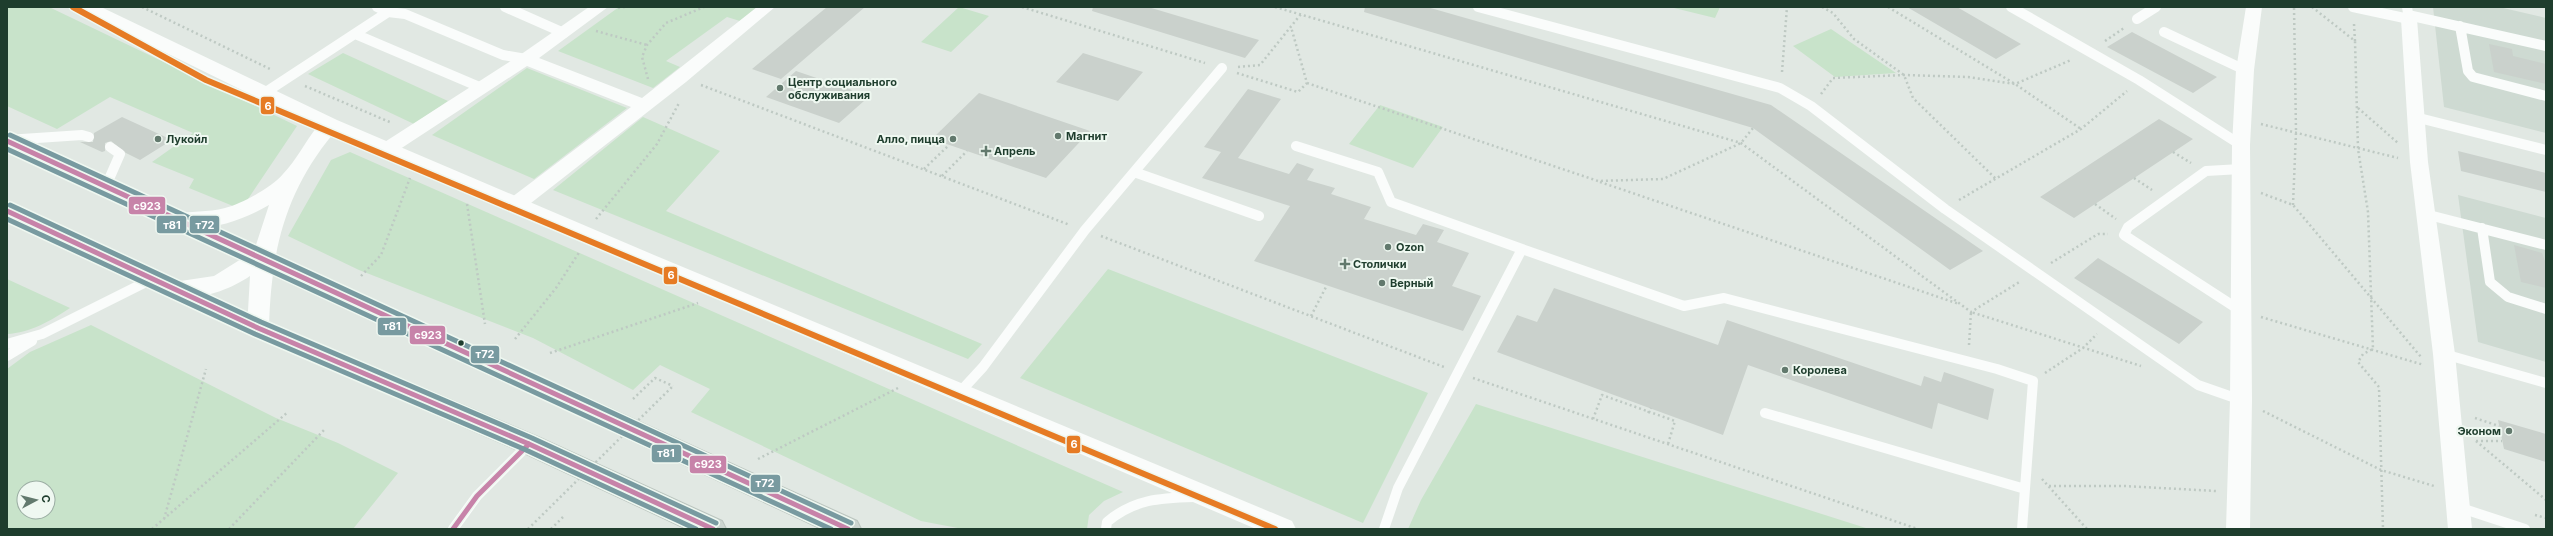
<svg xmlns="http://www.w3.org/2000/svg" width="2553" height="536" font-family="Inter,sans-serif">
  <style>
    .built { fill: #cedad2 }
    .green { fill: #c8e3ca; fill-rule: evenodd }
    .building { fill: #cad1cc }
    .lines { fill: none; stroke-linecap: round; stroke-linejoin: round }
    .primary-casing { stroke: #bbc5bf; stroke-width: 2 }
    .path { stroke: #bec9c3; stroke-width: 2.5; stroke-dasharray: 2 3; stroke-linecap: butt }
    .service { stroke: #fafcfb; stroke-width: 10 }
    .minor { fill: #fafcfb; fill-rule: evenodd }
    .tertiary { fill: #fafcfb; fill-rule: evenodd }
    .primary { fill: #ccd5d0; fill-rule: evenodd }
    .path-bridge { stroke: #bec9c3; stroke-width: 2.5; stroke-dasharray: 2 3; stroke-linecap: butt }
    .bus-1-casing { stroke: #eff8f1; stroke-width: 8 }
    .bus-2-casing { stroke: #eff8f1; stroke-width: 8 }
    .bus-3-casing { stroke: #eff8f1; stroke-width: 8 }
    .bus-1 { stroke: #c783a9; stroke-width: 5 }
    .bus-2 { stroke: #789aa0; stroke-width: 5 }
    .bus-3 { stroke: #789aa0; stroke-width: 5 }
    .metro-1-casing { stroke: #eff8f1; stroke-width: 9 }
    .metro-1 { stroke: #e67b24; stroke-width: 6 }
    .poi-dot { fill: #62796d; stroke: #eff8f1; stroke-width: 1.5 }
    .bus-dot { fill: #1e3d2d; stroke: #eff8f1; stroke-width: 1.5 }
    .labels { text-anchor: middle; dominant-baseline: central; stroke-width: 4; stroke-linejoin: round; paint-order: stroke }
    .poi-label { font-size: 11px; font-weight: bold; fill: #1e3d2d; stroke: #eff8f1; text-anchor: start }
    .line-badge { stroke: #eff8f1; stroke-width: 1.5 }
    .badge-label { font-size: 11px; text-anchor: middle; font-weight: bold; fill: #fff }
  </style>
  <rect width="100%" height="100%" fill="#e1e8e3"/>
  <!-- built -->
  <path class="built" d="M2433,7H2499L2546,18V133L2444,107Z
    M2458,195L2546,218V362L2478,342Z"/>
  <!-- green -->
  <path class="green" d="M7,7H49L297,126L246,202L233,206L189,188L194,179L152,162L193,133L110,97L57,129L7,106Z
    M619,7H758L740,21L727,17L666,61L680,67L653,88L558,51Z
    M959,7L989,16L951,52L921,42Z
    M1670,7H1720L1715,18Z
    M1831,29L1896,73L1835,77L1793,46Z
    M343,53L448,101L414,124L308,74Z
    M527,68L627,108L534,179L432,135Z
    M1380,105L1443,127L1413,168L1349,144Z
    M643,117L720,151L666,211L982,344L968,359L553,190Z
    M350,152L1123,492L1104,501L1089,515L1087,529H963L921,521L691,412L710,389L660,365L633,390L533,338L359,270L288,236L331,160Z
    M1108,269L1428,393L1363,523L1020,378Z
    M7,279L70,308C52,320 30,333 7,334Z
    M91,325L276,418L338,443L398,473L353,529H7V369L30,352ZM24,488H48V512H24Z
    M1476,404L1869,529H1408L1421,500Z"/>
  <!-- building -->
  <path class="building" d="M827,7H865L781,79L752,69Z
    M1093,7H1148L1259,40L1245,58L1092,11Z
    M1365,7H1427L1771,105L1983,251L1950,270L1753,128L1364,12Z
    M1907,7H1957L2021,44L1996,59Z
    M2132,32L2217,77L2193,93L2107,47Z
    M2489,44L2512,49L2513,56L2546,64V84L2494,72Z
    M1083,53L1143,72L1118,101L1056,82Z
    M796,71L852,90L847,95L864,101L839,123L766,97Z
    M1248,89L1281,99L1238,158L1289,174L1297,163L1314,169L1307,180L1335,188L1331,194L1371,207L1364,219L1416,235L1423,224L1444,230L1437,242L1469,253L1452,286L1481,296L1463,331L1254,261L1290,206L1202,178L1221,152L1204,147Z
    M979,93L1090,131L1046,178L932,139Z
    M122,117L172,140L140,160L126,153L111,141L105,143V151L102,152L80,142H93L94,133Z
    M2159,119L2193,139L2074,218L2040,197Z
    M2458,151L2546,173V192L2461,171Z
    M2514,245L2542,253L2546,264V288L2521,282Z
    M2098,258L2203,322L2179,344L2074,278Z
    M1554,288L1718,345L1727,320L1921,386L1924,376L1941,382L1944,372L1994,389L1988,420L1938,403L1932,429L1748,365L1723,435L1497,352L1517,315L1537,322Z
    M2498,420L2546,434V462L2504,449Z"/>
  <g class="lines">
    <defs>
      <path id="primary" d="M7,134L857,521L861,529H822L7,149Z
        M7,204L266,322L538,437L722,521L726,529H687L520,451L250,334L7,220Z"/>
    </defs>
    <!-- primary casing -->
    <use href="#primary" class="primary-casing"/>
    <!-- path -->
    <path class="path" d="M142,7L270,69
      M1022,7L1205,63
      M1275,7L1741,143L1971,312L2021,281
      M1822,7L1833,13L1854,39L1904,75L1913,98L1996,179
      M1888,7L2015,84L2081,129
      M2312,7L2355,41L2358,149L2368,212L2373,349L2363,354L2358,362L2379,387L2383,529
      M618,8L626,7
      M2354,24L2355,41
      M596,31L647,45
      M2105,41L2124,28
      M1238,67L1260,65L1301,14
      M1782,72L1787,7
      M1237,73L1298,92L1307,83L1291,27
      M648,79L642,57L647,45L666,23L704,7
      M1307,83L1598,181L1663,179L1741,143L1753,128
      M701,85L1070,225
      M305,86L392,123
      M1821,94L1833,78L1904,75L1968,77L2015,84L2071,60
      M2358,108L2398,143
      M2261,124L2398,158
      M2173,152L2191,163
      M924,169L949,145
      M942,176L967,151
      M2134,178L2152,190
      M1600,182L1959,304
      M2261,193L2293,205L2421,357
      M1959,200L2081,129L2127,91
      M467,204L485,324
      M2095,204L2116,219
      M2293,205L2296,132L2294,7
      M596,219L657,144L679,103
      M1101,236L1444,367
      M2051,263L2098,234H2108
      M361,276L381,255L410,178
      M1311,316L1327,285
      M2261,317L2424,365
      M515,339L556,288L580,251
      M1969,345L1971,312L2141,366
      M550,353L698,303
      M2045,373L2083,348L2097,334
      M1473,378L1918,529
      M633,399L655,378L673,386
      M2263,411L2381,470L2434,486
      M1648,413L1651,408
      M2475,418L2499,426
      M1593,419L1602,395L1675,421L1668,444
      M2476,441L2546,500
      M2476,441H2502
      M758,459L898,388
      M2042,479L2087,529
      M2049,486H2124L2216,491
      M2535,515L2546,518
      M164,519L206,369
      M152,529L288,412
      M229,529L325,429
      M551,529L563,517"/>
    <!-- service -->
    <path class="service" d="M505,7L564,33
      M1478,7L1780,88L1811,106L1945,209L2198,385L2241,400
      M2011,7L2139,80L2241,145
      M2353,7L2409,19L2407,7
      M388,12L405,14L503,55L526,59
      M2408,15L2546,46
      M2137,19L2156,7
      M2460,26L2468,71L2473,77L2546,96
      M2164,32L2245,70
      M355,34L482,88
      M266,92L388,12L377,7
      M2415,117L2546,150
      M7,140L82,135L89,137
      M1296,146L1378,172L1391,202L1522,249L1398,488L1384,529
      M2241,169L2206,171L2128,227L2124,235L2241,311
      M1134,172L1259,216
      M106,186L120,154L110,147
      M2425,214L2546,245
      M2482,228L2490,282L2508,297L2546,309
      M1522,249L1684,306L1724,298L1997,369L2033,381L2022,529
      M7,344L42,334L154,278
      M2444,354L2546,383
      M7,356L32,341
      M960,392L983,367L1085,230L1222,68
      M1765,413L2025,489
      M2458,507L2525,529
      M453,529L477,496L529,444
      M1106,529L1107,522C1134,499 1160,498 1194,497"/>
    <!-- minor -->
    <path class="minor" d="M589,7H608L539,58L642,98L757,7H775L686,82L522,210L515,212L508,210L505,205L508,200L631,107L527,66L394,153H380L378,149L380,145L520,55Z
      M2246,7H2262L2254,70L2250,145L2252,400L2250,529H2226L2230,400L2232,145L2236,70Z
      M2409,14L2417,19L2428,162L2455,354L2472,529H2448L2433,354L2410,162L2401,19Z"/>
    <!-- tertiary -->
    <path class="tertiary" d="M78,7H101L337,120L654,255L1292,521L1296,529H1256L333,134C284,193 271,253 269,328L266,334L258,337L250,334L247,328L250,276C228,291 194,303 167,295L164,289L167,283L214,276L254,251L269,205C242,221 204,234 173,225L170,220L173,215C190,210 208,213 225,208C242,204 272,187 283,174C296,161 305,142 317,127L81,11Z"/>
    <!-- primary -->
    <use href="#primary" class="primary"/>
    <!-- path-bridge -->
    <path class="path-bridge" d="M528,529L673,386"/>
    <defs>
      <path id="bus-1" d="M7,141L848,529
        M7,211L258,328L529,444L713,529
        M453,529L477,496L529,444"/>
      <path id="bus-2" d="M7,149L831,529
        M7,219L255,334L526,450L696,529"/>
      <path id="bus-3" d="M10,135L851,523
        M10,205L261,322L532,438L716,523"/>
    </defs>
    <!-- bus-1 casing -->
    <use href="#bus-1" class="bus-1-casing"/>
    <!-- bus-2 casing -->
    <use href="#bus-2" class="bus-2-casing"/>
    <!-- bus-3 casing -->
    <use href="#bus-3" class="bus-3-casing"/>
    <!-- bus-1 -->
    <use href="#bus-1" class="bus-1"/>
    <!-- bus-2 -->
    <use href="#bus-2" class="bus-2"/>
    <!-- bus-3 -->
    <use href="#bus-3" class="bus-3"/>
    <defs>
      <path id="metro-1" d="M73,7L206,80L1275,529"/>
    </defs>
    <!-- metro-1 casing -->
    <use href="#metro-1" class="metro-1-casing"/>
    <!-- metro-1 -->
    <use href="#metro-1" class="metro-1"/>
  </g>
  <!-- markers -->
  <g class="poi-dot">
    <circle cx="780" cy="88" r="4"/>
    <circle cx="1058" cy="136" r="4"/>
    <circle cx="158" cy="139" r="4"/>
    <circle cx="953" cy="139" r="4"/>
    <path d="M984 145h4v4h4v4h-4v4h-4v-4h-4v-4h4z"/>
    <circle cx="1388" cy="247" r="4"/>
    <path d="M1343 258h4v4h4v4h-4v4h-4v-4h-4v-4h4z"/>
    <circle cx="1382" cy="283" r="4"/>
    <circle cx="1785" cy="370" r="4"/>
    <circle cx="2509" cy="431" r="4"/>
  </g>
  <circle class="bus-dot" cx="461" cy="343" r="3.5"/>
  <g class="labels">
    <!-- poi labels -->
    <g class="poi-label">
      <text x="788" y="82">Центр социального<tspan x="788" dy="13">обслуживания</tspan></text>
      <text x="1066" y="136">Магнит</text>
      <text x="166" y="139">Лукойл</text>
      <text x="945" y="139" text-anchor="end">Алло, пицца</text>
      <text x="994" y="151">Апрель</text>
      <text x="1396" y="247">Ozon</text>
      <text x="1353" y="264">Столички</text>
      <text x="1390" y="283">Верный</text>
      <text x="1793" y="370">Королева</text>
      <text x="2501" y="431" text-anchor="end">Эконом</text>
    </g>
  </g>
  <g class="line-badge">
    <rect x="260" y="96" width="15" height="19" rx="4" fill="#e67b24"/>
    <rect x="128" y="196" width="38" height="19" rx="4" fill="#c783a9"/>
    <rect x="189" y="215" width="31" height="19" rx="4" fill="#789aa0"/>
    <rect x="156" y="215" width="31" height="19" rx="4" fill="#789aa0"/>
    <rect x="663" y="266" width="15" height="19" rx="4" fill="#e67b24"/>
    <rect x="377" y="317" width="30" height="19" rx="4" fill="#789aa0"/>
    <rect x="409" y="325" width="37" height="20" rx="4" fill="#c783a9"/>
    <rect x="470" y="345" width="30" height="19" rx="4" fill="#789aa0"/>
    <rect x="1066" y="435" width="15" height="19" rx="4" fill="#e67b24"/>
    <rect x="651" y="444" width="31" height="19" rx="4" fill="#789aa0"/>
    <rect x="689" y="455" width="38" height="19" rx="4" fill="#c783a9"/>
    <rect x="750" y="474" width="31" height="19" rx="4" fill="#789aa0"/>
  </g>
  <g class="badge-label">
    <text x="268" y="110">6</text>
    <text x="147" y="210">с923</text>
    <text x="205" y="229">т72</text>
    <text x="172" y="229">т81</text>
    <text x="671" y="279">6</text>
    <text x="392" y="330">т81</text>
    <text x="428" y="339">с923</text>
    <text x="485" y="358">т72</text>
    <text x="1074" y="448">6</text>
    <text x="666" y="457">т81</text>
    <text x="708" y="468">с923</text>
    <text x="765" y="487">т72</text>
  </g>
  <!-- border -->
  <rect width="2553" height="536" fill="none" stroke="#1e3d2d" stroke-width="16"/>
  <!-- north arrow -->
  <g transform="translate(36 500) rotate(83)"><circle r="19" fill="#eff8f1" stroke="#9bada3"/>
  <path d="M0-3L7 15L0 10L-7 15Z" fill="#62796d"/>
  <text y="-6" font-size="11" font-weight="bold" text-anchor="middle" fill="#1e3d2d">С</text>
  </g>
</svg>
